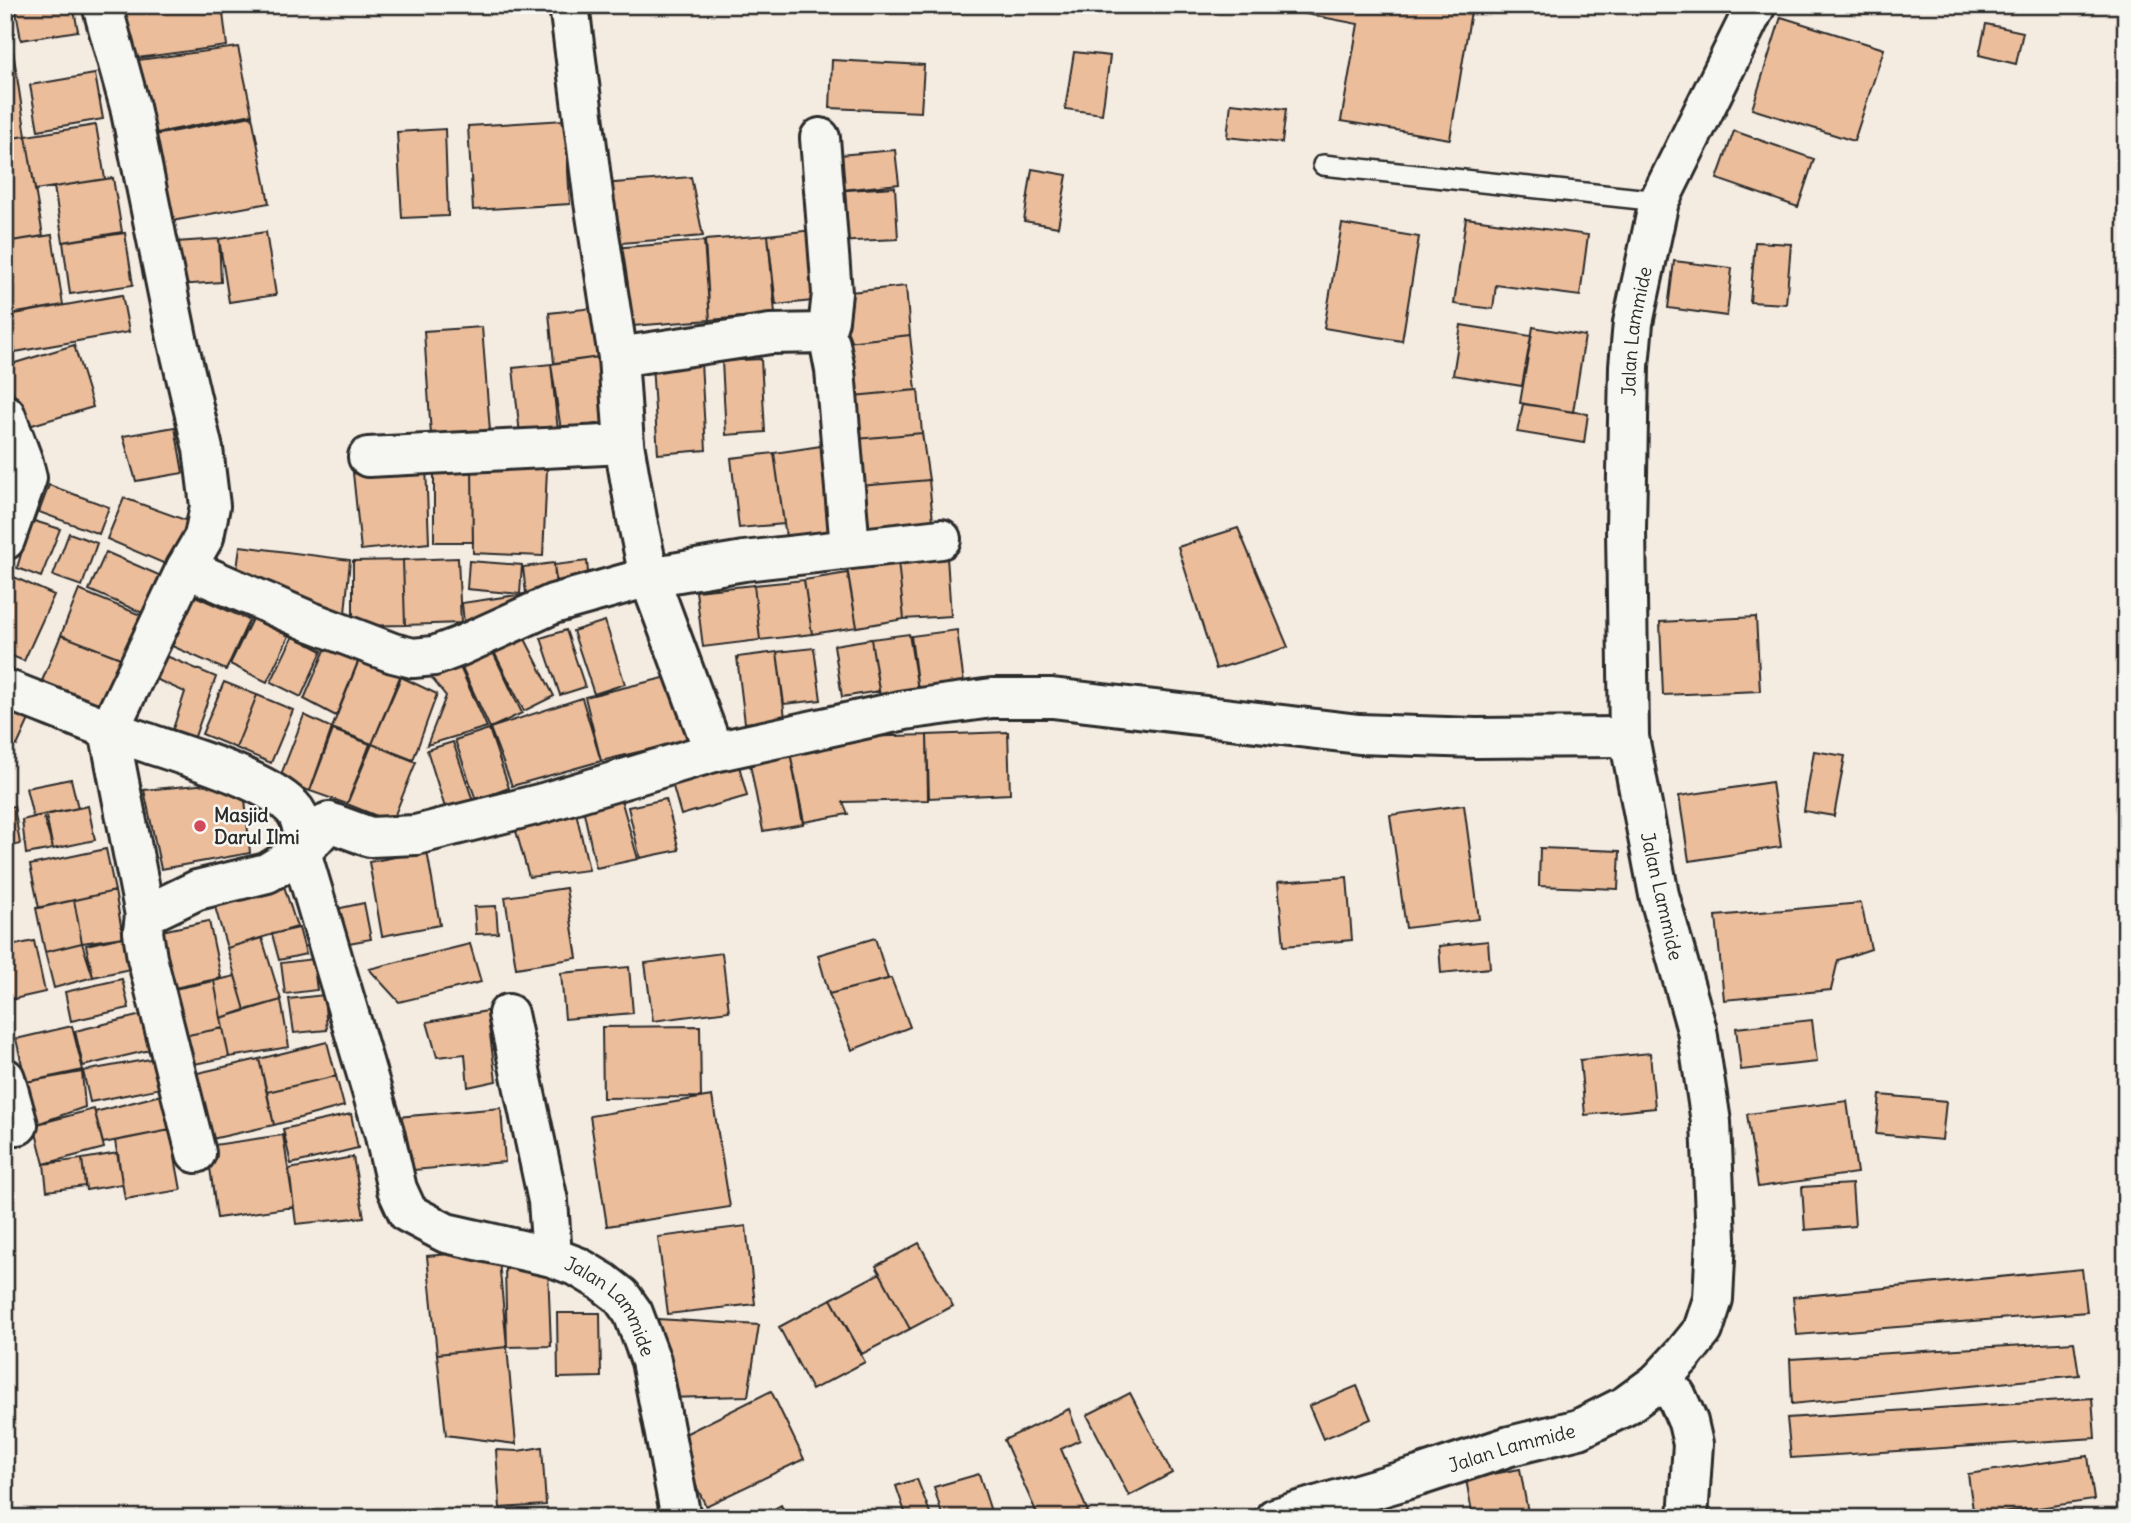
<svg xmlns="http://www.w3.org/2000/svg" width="2131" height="1523" font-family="Delius,sans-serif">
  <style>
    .building { fill: #ebbd9b; stroke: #2b2b2b; stroke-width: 2 }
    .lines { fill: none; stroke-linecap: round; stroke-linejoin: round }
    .service-casing { stroke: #2b2b2b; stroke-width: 24 }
    .minor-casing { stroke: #2b2b2b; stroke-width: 44 }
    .service { stroke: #f6f6f2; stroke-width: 19 }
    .minor { stroke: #f6f6f2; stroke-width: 38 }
    .poi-dot { fill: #d1495b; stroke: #f6f6f2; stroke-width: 2.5 }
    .labels { text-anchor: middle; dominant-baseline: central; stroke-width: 5; stroke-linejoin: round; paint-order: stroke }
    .street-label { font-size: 19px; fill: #2b2b2b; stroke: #f6f6f2 }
    .poi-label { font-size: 19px; font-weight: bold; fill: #2b2b2b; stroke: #f6f6f2; text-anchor: start }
  </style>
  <rect width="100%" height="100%" fill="#f4ebe1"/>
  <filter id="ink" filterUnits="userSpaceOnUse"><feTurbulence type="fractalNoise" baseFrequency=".0143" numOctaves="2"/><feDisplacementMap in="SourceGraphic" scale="14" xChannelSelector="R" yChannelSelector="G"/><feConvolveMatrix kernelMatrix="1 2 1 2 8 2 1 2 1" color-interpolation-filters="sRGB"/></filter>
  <g filter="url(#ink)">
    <!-- building -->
    <path class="building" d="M15,5H73L78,31L21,40Z
      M123,5H222L227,46L130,59Z
      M1259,5H1472L1450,139L1341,121L1358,24Z
      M1781,17L1884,49L1854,141L1752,109Z
      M1986,24L2023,32L2016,64L1979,55Z
      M12,44L26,136L5,139V45Z
      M238,47L252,114L142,136L130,61Z
      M1074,52L1110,56L1102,114L1065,109Z
      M832,60L924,65L921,112L830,108Z
      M95,74L103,119L38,130L30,85Z
      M1231,103L1286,109L1282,143L1227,137Z
      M252,116L269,203L161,223L145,137Z
      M565,120L570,204L473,210L468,126Z
      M96,125L105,179L35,190L26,136Z
      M445,129L448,216L402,218L397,132Z
      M1734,131L1814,159L1798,207L1717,179Z
      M26,136L43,236L5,242V139Z
      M895,150L899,184L832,191L828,156Z
      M1032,169L1067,175L1058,227L1024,221Z
      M691,177L703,236L610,244L602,184Z
      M113,178L122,232L63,242L54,187Z
      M895,187L898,239L834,242L832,191Z
      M1466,218L1588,235L1580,296L1496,285L1493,309L1454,304Z
      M1342,224L1419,237L1402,341L1324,328Z
      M813,230L821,300L776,305L768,235Z
      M266,232L276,295L229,302L219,239Z
      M125,233L133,285L70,294L63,242Z
      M52,235L63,305L5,315V242Z
      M768,235L775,314L710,320L705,240Z
      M219,239L221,282L178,285L176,242Z
      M704,241L710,320L619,327L612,248Z
      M1755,242L1791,244L1786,304L1750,302Z
      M1674,261L1732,268L1727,316L1668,308Z
      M906,286L910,335L847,342L841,293Z
      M122,295L129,332L15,352L9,315Z
      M593,308L599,357L554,363L549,313Z
      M1461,325L1531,336L1522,386L1453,375Z
      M482,327L490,431L431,435L424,331Z
      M1533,327L1585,336L1573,412L1520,403Z
      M910,335L916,390L853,396L847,342Z
      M74,345L93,407L22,428L5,366Z
      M599,357L608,422L561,430L551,364Z
      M761,359L765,432L726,435L722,361Z
      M701,362L706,450L658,454L652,365Z
      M551,364L558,431L520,435L513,368Z
      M918,390L922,433L857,439L853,396Z
      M1523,404L1588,414L1584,443L1517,432Z
      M175,427L183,473L136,481L123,436Z
      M922,433L929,480L860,486L857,439Z
      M821,446L833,537L787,544L774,453Z
      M774,453L784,524L739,528L731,458Z
      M426,465L429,543L361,550L353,473Z
      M434,466H472L473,542H434Z
      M472,466L547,469L543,556L473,553Z
      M929,480L934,531L865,537L860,486Z
      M49,485L109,507L99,534L39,512Z
      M124,498L188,521L170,566L107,539Z
      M31,520L60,529L41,577L17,568Z
      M1238,528L1288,647L1216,669L1178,547Z
      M69,533L97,543L82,586L53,576Z
      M240,546L350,560L344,624L236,578Z
      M106,552L168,579L152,617L89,590Z
      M947,557L951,616L904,619L898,561Z
      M458,558L461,623L405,625L403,560Z
      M403,560L405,625L353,626V561Z
      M469,561L522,565L520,594L467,589Z
      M587,561L589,584L557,588L554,565Z
      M898,561L904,619L857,627L847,570Z
      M554,563L556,591L526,594L523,567Z
      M848,573L857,627L812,634L804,580Z
      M7,574L54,595L24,661L5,653V578Z
      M804,580L812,634L760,640L754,585Z
      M754,585L760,640L703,647L696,591Z
      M79,590L148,618L130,662L61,635Z
      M524,594L526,613L464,623L462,603Z
      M195,596L249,620L226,670L172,646Z
      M1756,617L1760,691L1663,695L1660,622Z
      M252,619L289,636L267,682L230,664Z
      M605,621L625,684L594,694L573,631Z
      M566,630L585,687L560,695L541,638Z
      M957,630L964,684L918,690L911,636Z
      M522,633L554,696L524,711L492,648Z
      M909,634L918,690L880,696L871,639Z
      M61,635L126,660L106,707L42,681Z
      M293,636L322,651L301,697L271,682Z
      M871,639L879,691L842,697L834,645Z
      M328,643L359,659L336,716L304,699Z
      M491,648L522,713L490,728L460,663Z
      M814,648L821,700L784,704L777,652Z
      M777,652L785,718L745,723L737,657Z
      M164,655L216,677L193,742L171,735L185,692L153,678Z
      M361,655L402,672L372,744L332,728Z
      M455,656L487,727L427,745L446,696L426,671Z
      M672,676L688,740L601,761L585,697Z
      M401,677L437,694L413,760L372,744Z
      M224,682L257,695L236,748L202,734Z
      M257,695L293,710L271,763L236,748Z
      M582,698L601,761L512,786L490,728Z
      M5,704L31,715L17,746L5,740Z
      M304,715L332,728L310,791L279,780Z
      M489,729L509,788L476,800L455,740Z
      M333,730L370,744L347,804L310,791Z
      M1008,732L1010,794L929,798L927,735Z
      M927,735L928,800L843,802L848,814L804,822L789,747L823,738Z
      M453,742L473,801L446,811L427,750Z
      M372,744L416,762L392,822L347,804Z
      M789,747L803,824L763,831L748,754Z
      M1814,751L1845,756L1834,816L1804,811Z
      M737,758L747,796L681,815L670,776Z
      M71,779L78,808L33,817L26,788Z
      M1772,782L1781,847L1689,861L1679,796Z
      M209,784L245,799L250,853L161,869L144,790Z
      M621,799L638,859L596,868L583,808Z
      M666,799L679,850L640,858L628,807Z
      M1464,805L1479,919L1406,928L1390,815Z
      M14,806L20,844L5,848V808Z
      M88,806L95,840L53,849L46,815Z
      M576,812L589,870L529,877L514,824Z
      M43,815L53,849L26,854L22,820Z
      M1540,848L1620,851L1618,889L1539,886Z
      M106,849L115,891L39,908L30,865Z
      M427,851L440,925L382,936L369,862Z
      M1347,877L1352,940L1284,946L1278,882Z
      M284,886L297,927L227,948L215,907Z
      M566,888L577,958L516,968L505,897Z
      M115,891L123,937L82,943L74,900Z
      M74,900L82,943L45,952L36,908Z
      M364,903L371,939L343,944L336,909Z
      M1861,903L1871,949L1838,960L1831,990L1724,1000L1716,916Z
      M496,906L498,933L476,934L474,907Z
      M209,921L221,978L165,990L152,933Z
      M299,928L306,954L279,960L272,934Z
      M123,937L130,969L93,977L86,945Z
      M262,938L281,1000L245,1010L227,948Z
      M875,938L888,979L829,994L818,955Z
      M34,941L45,992L5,1001V947Z
      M1488,941L1490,968L1441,973L1439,946Z
      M82,943L93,977L54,988L45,952Z
      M470,944L481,982L399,1002L369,969Z
      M722,953L729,1011L653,1021L645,963Z
      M313,959L317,990L285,994L281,963Z
      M629,967L633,1013L565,1019L561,973Z
      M235,976L245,1010L221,1018L214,981Z
      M891,978L910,1027L852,1050L829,994Z
      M122,979L129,1008L71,1021L65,992Z
      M214,981L223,1028L178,1037L169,990Z
      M324,995L327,1030L294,1033L289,999Z
      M281,1000L289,1047L229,1057L221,1018Z
      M487,1011L496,1081L468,1087L465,1054L437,1057L427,1022Z
      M146,1014L154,1049L83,1066L75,1031Z
      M1812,1020L1817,1062L1741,1070L1736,1028Z
      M72,1026L83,1070L26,1082L16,1039Z
      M700,1026L701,1097L603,1098L602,1027Z
      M223,1028L229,1057L184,1066L178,1037Z
      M327,1042L336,1076L267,1092L259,1059Z
      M1650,1053L1655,1108L1585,1115L1580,1060Z
      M156,1058L161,1088L90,1102L83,1071Z
      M259,1059L274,1125L203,1141L189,1075Z
      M82,1072L85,1107L34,1125L26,1082Z
      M336,1076L344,1106L274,1125L267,1092Z
      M161,1095L170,1130L103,1143L95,1112Z
      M1880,1095L1946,1101L1942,1140L1876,1134Z
      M712,1096L730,1207L607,1226L590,1116Z
      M1847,1101L1857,1173L1758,1187L1747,1114Z
      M501,1108L505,1162L402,1171L397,1117Z
      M94,1109L104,1148L44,1164L34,1125Z
      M351,1114L358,1148L291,1164L283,1129Z
      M170,1130L181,1190L125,1199L115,1141Z
      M283,1135L294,1207L217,1218L207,1146Z
      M118,1153L122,1184L86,1190L82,1159Z
      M353,1157L364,1217L296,1224L289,1169Z
      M82,1159L85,1186L47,1191L44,1164Z
      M1852,1184L1855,1226L1805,1230L1802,1187Z
      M746,1226L755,1304L668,1314L658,1237Z
      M919,1243L953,1306L910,1329L876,1266Z
      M498,1250L507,1347L437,1354L427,1256Z
      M548,1268L551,1346L507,1347L505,1269Z
      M2082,1269L2087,1312L1797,1335L1793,1297Z
      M880,1273L910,1329L862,1354L831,1299Z
      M831,1299L865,1362L812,1390L779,1327Z
      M557,1313H600L601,1377L558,1378Z
      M657,1319L759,1325L748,1396L663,1398Z
      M2074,1342L2079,1375L1792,1404L1790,1359Z
      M507,1347L516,1444L446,1435L437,1354Z
      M1357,1386L1371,1419L1323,1439L1309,1406Z
      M771,1391L804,1459L706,1506L673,1440Z
      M1130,1393L1172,1473L1129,1496L1087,1415Z
      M2092,1398L2095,1438L1791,1458L1787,1418Z
      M1069,1409L1080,1440L1061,1449L1088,1512L1073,1518H1039L1004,1440Z
      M542,1447L546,1505L500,1508L496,1450L518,1451Z
      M2088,1456L2094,1500L1974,1517L1968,1474Z
      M1520,1469L1529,1518H1473L1466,1479Z
      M979,1474L993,1518H943L934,1487Z
      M917,1479L932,1518H907L896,1486Z
      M781,1505L788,1518H758Z
      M2081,1511V1518H1996Z"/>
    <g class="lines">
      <defs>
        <path id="service" d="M1323,165L1659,201"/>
        <g id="minor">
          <path d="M102,5L130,107L177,338L203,449L210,506L204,537L186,568L109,730L145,915"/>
          <path d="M569,5L594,202L618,357L624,444L637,519L649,577L714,752"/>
          <path d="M820,138L832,293L829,320L825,333"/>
          <path d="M618,357L770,334L825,333L830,344L835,370L850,548"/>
          <path d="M5,414L23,462L27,478L5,540"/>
          <path d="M368,457L624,444"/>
          <path d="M186,568L309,621L393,653L413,658L434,656L458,647L553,604L649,577L744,561L941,539"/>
          <path id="s1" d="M5,689C47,705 88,722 130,737C174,753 261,776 292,807C303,818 305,838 301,852L384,1132L397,1189L408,1213L446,1233L552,1257L578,1267L603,1282L621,1296L633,1313L651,1361L681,1518"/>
          <path d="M508,1014L548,1201L552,1257"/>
          <path d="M5,1078L18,1125"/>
          <path d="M196,1153L147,958L143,932L145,915L197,890L267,873L301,852L329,822L370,837L416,835L543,803L714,752L905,710L992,698H1052L1359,734L1476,738L1629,737"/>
          <path d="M1658,1382L1676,1395L1688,1422L1693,1444L1688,1518"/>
          <path id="s2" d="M1275,1518L1419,1476L1510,1446L1579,1429L1625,1406L1658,1382L1682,1356L1703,1330L1713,1299L1716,1239L1711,1122L1697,1030L1659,895L1629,737L1626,529L1629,366L1633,323L1659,201L1756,5"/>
        </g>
      </defs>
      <!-- service casing -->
      <use href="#service" class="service-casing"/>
      <!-- minor casing -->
      <use href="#minor" class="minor-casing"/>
      <!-- service -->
      <use href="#service" class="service"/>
      <!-- minor -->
      <use href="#minor" class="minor"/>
    </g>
  </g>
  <!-- markers -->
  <circle class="poi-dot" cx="200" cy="826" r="7"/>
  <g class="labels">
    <!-- street labels -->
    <g class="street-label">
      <text stroke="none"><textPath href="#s2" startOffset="1488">Jalan Lammide</textPath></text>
      <text transform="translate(1662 896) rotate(77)">Jalan Lammide</text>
      <text stroke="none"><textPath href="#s1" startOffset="968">Jalan Lammide</textPath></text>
      <text stroke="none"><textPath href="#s2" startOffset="247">Jalan Lammide</textPath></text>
    </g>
    <!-- poi labels -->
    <g class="poi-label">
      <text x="214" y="815">Masjid<tspan x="214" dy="22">Darul Ilmi</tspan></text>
    </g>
  </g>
  <!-- margin -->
  <rect width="2131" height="1523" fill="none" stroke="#f6f6f2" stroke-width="28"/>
  <rect x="14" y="14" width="2103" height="1495" fill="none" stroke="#2b2b2b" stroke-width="2.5" filter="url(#ink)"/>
</svg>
